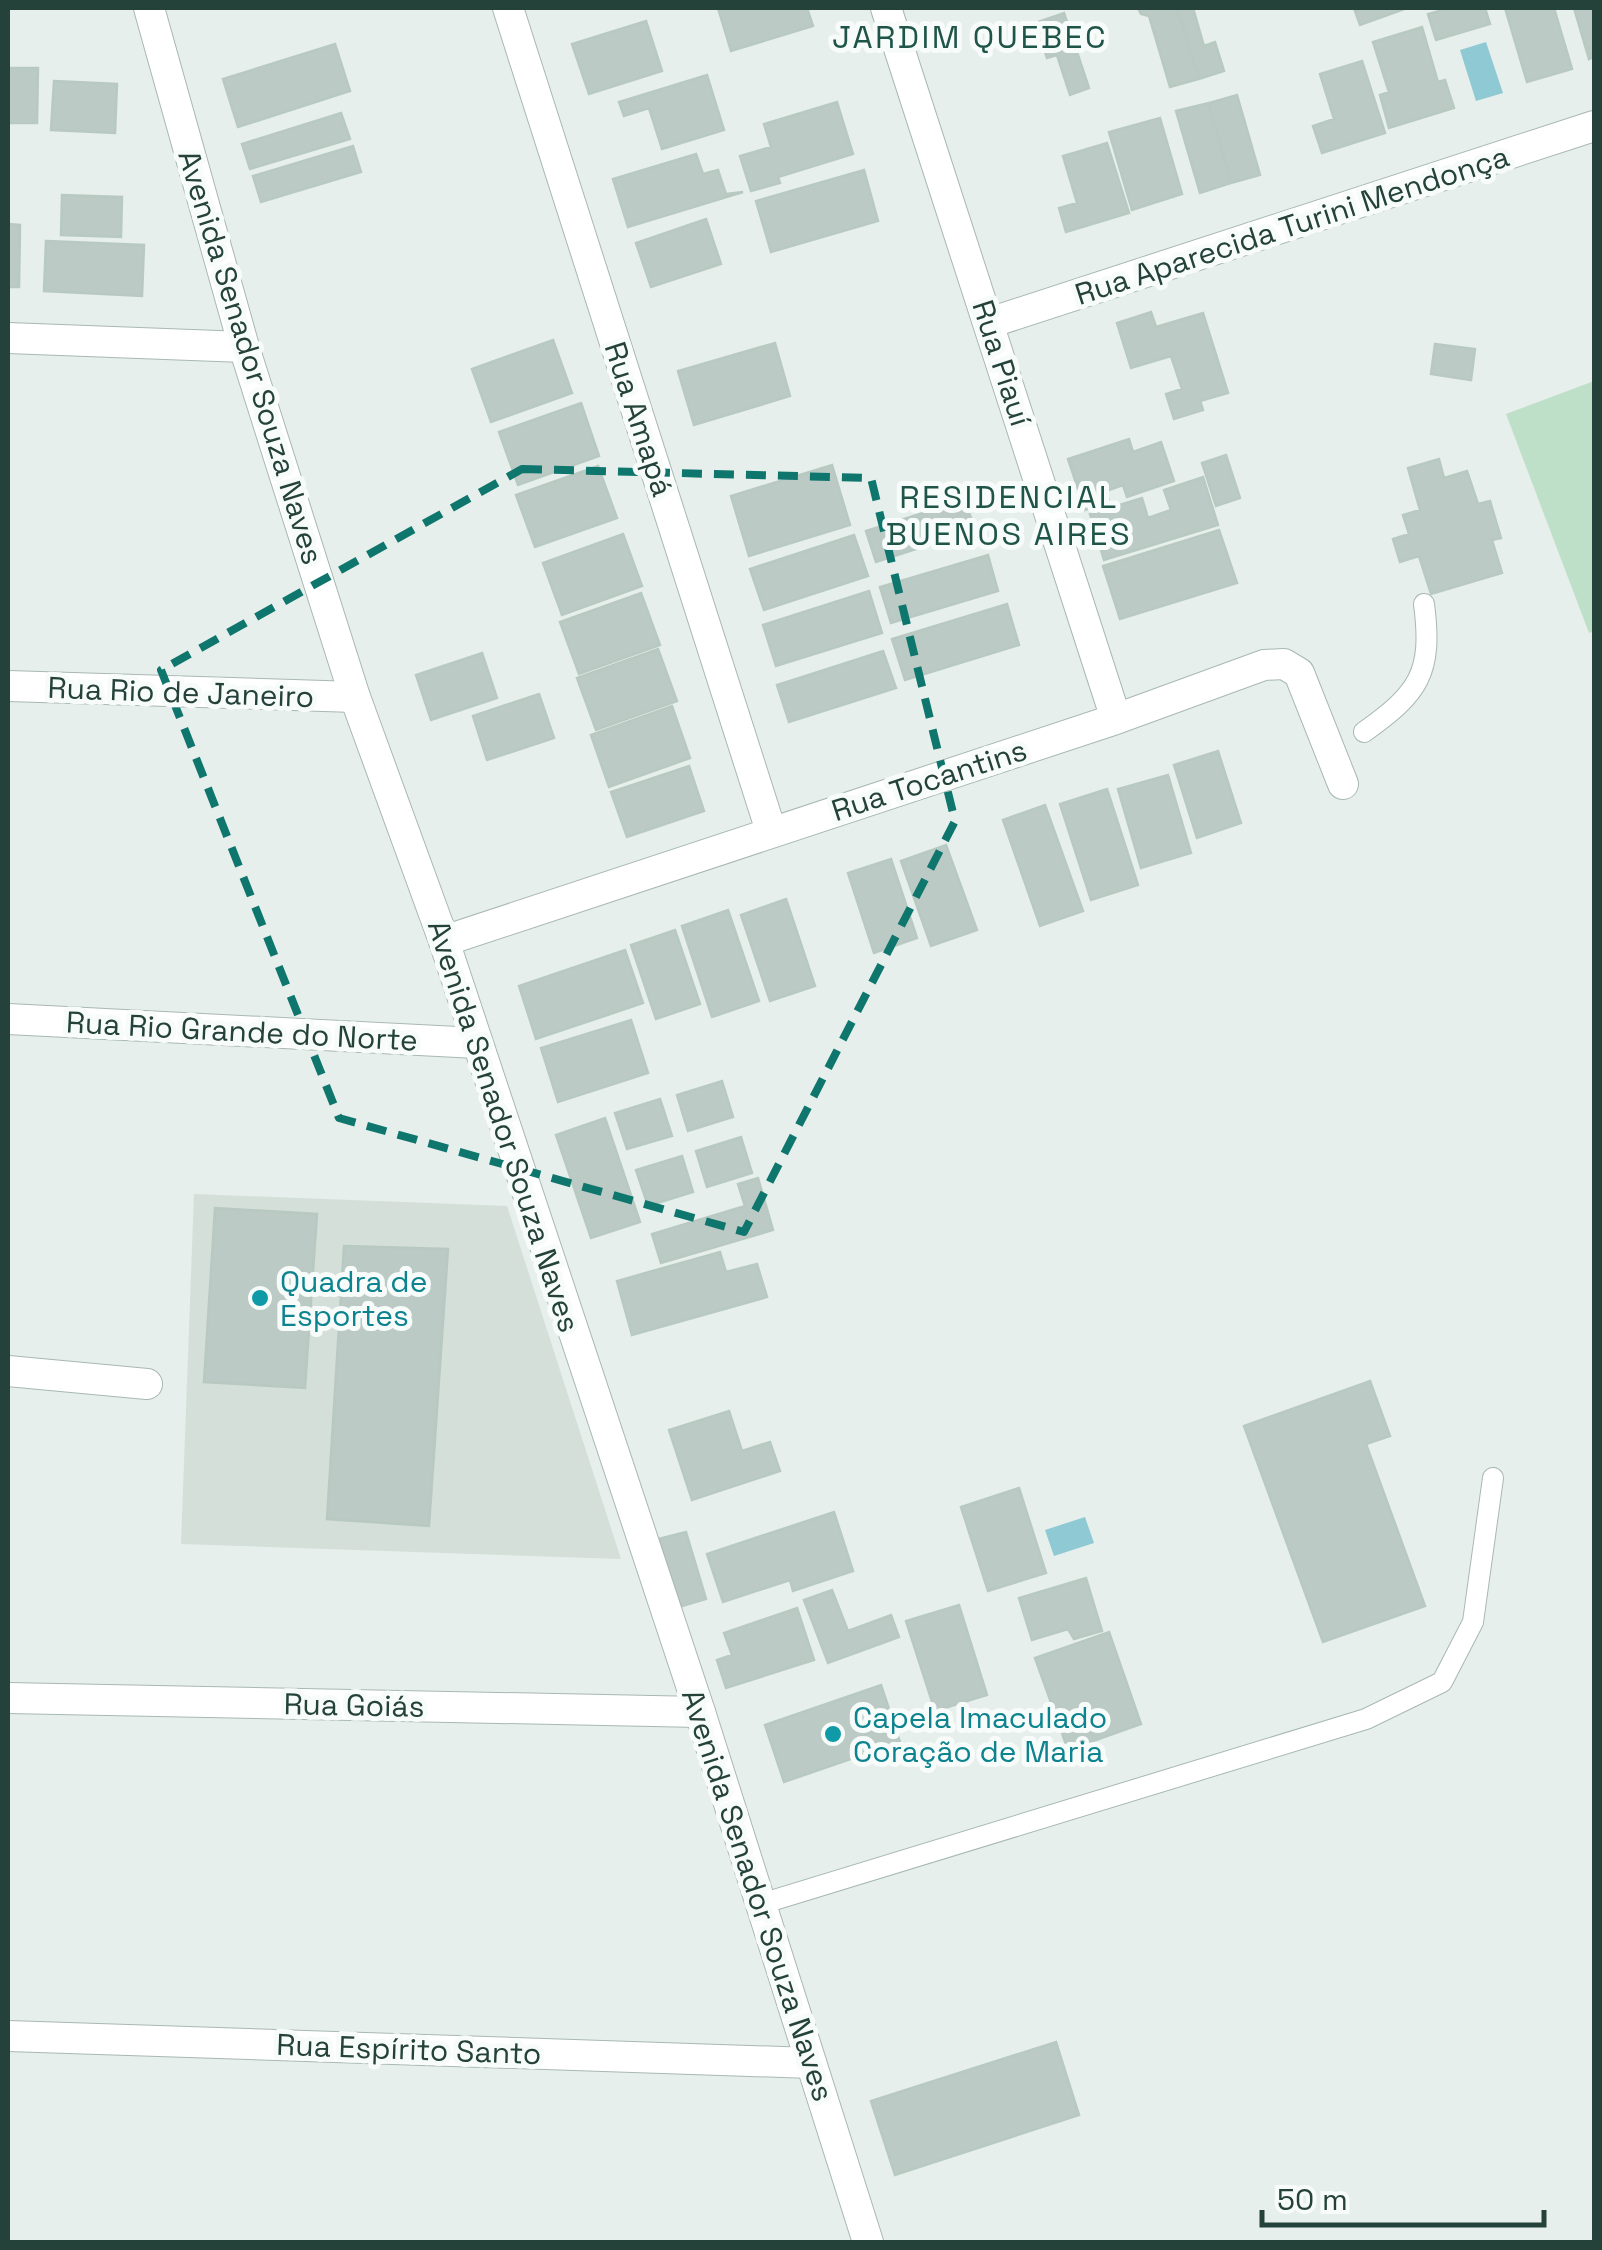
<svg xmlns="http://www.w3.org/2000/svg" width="1602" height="2250" font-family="'Space Grotesk',sans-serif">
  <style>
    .built { fill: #d4dfda }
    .green { fill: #bfe0c8 }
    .water { fill: #8ec9d4 }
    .building { fill: #bbcac4; stroke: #b8c9c2; stroke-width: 2.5 }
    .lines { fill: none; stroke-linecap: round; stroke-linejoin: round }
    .service-casing { stroke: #a8b8b2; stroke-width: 22 }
    .minor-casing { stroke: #a8b8b2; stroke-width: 32 }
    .tertiary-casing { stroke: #a8b8b2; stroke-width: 32 }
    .service { stroke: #fff; stroke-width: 20 }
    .minor { stroke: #fff; stroke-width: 30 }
    .tertiary { stroke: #fff; stroke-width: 30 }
    .marked { fill: none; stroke: #0f766e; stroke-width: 8; stroke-dasharray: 20 12; stroke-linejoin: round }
    .culture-dot { fill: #0f9aa8; stroke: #f7fbf9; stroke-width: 4 }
    .labels { text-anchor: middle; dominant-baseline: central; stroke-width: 10; stroke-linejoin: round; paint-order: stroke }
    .street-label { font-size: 30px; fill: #24423a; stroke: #f7fbf9 }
    .culture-label { font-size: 30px; fill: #0d838f; stroke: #f7fbf9; text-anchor: start }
    .neighbourhood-label { font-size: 32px; letter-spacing: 2.5px; fill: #1f5548; stroke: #f7fbf9 }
  </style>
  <rect width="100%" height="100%" fill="#e6efeb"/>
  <!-- built -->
  <path class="built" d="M194,1194L507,1206L621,1559L181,1544Z"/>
  <!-- green -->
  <path class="green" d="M1594,381V631L1589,633L1506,414Z"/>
  <!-- water -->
  <path class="water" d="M1486,42L1503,93L1476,101L1460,50Z
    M1085,1517L1094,1543L1054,1556L1045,1530Z"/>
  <!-- building -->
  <path class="building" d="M718,8H807L813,26L731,51Z
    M1138,8H1177L1199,79L1170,87L1149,16L1141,14Z
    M1177,8H1193L1204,46L1215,42L1224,71L1199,79Z
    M1364,8H1407L1360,25L1355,11Z
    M1450,8H1485L1490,24L1436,40L1428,14Z
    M1505,8H1554L1572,69L1527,82Z
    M1574,8H1594V57L1589,59Z
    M1064,13L1089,88L1070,95L1057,55L1047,58L1035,23Z
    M646,21L662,71L589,94L572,44Z
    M1422,27L1438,82L1445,80L1454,108L1389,128L1380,95L1389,92L1373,42Z
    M335,44L350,91L238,127L223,79Z
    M1362,61L1385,133L1322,153L1313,126L1334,119L1320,74Z
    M8,68H38L37,123H8Z
    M707,75L724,130L662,149L649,108L624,116L619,102Z
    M54,81L117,84L115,133L51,130Z
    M1237,95L1260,175L1231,183L1209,103Z
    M837,102L853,154L778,177L780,183L751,191L740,156L771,147L764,124Z
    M1209,103L1231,183L1200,193L1176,111Z
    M341,113L350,139L250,169L242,144Z
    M1160,118L1182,194L1132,210L1109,132Z
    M1107,143L1129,213L1066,232L1059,208L1077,203L1063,156Z
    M353,146L361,172L261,202L253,176Z
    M696,154L703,174L718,170L726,194L743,192L628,227L613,179Z
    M864,170L878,221L771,252L756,201Z
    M62,195L122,197L121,237L61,235Z
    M706,219L721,264L651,287L636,243Z
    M8,224L20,225L19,287H8Z
    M46,241L144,245L142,296L44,291Z
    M1151,312L1156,327L1203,313L1228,393L1200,401L1203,410L1174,419L1166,394L1182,389L1171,356L1131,368L1117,323Z
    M553,340L572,393L491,422L472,369Z
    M775,343L790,396L694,425L678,371Z
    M1435,344L1475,349L1471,380L1431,374Z
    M581,403L599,456L518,485L499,432Z
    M1129,439L1133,452L1161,442L1174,481L1127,497L1123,485L1106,491L1109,502L1085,510L1068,459Z
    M1226,455L1240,498L1216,506L1202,463Z
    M1439,459L1444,478L1467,471L1478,504L1490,501L1501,538L1492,540L1502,573L1431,594L1419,556L1400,562L1393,539L1409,534L1403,515L1420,510L1408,468Z
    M832,465L850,525L749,556L731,496Z
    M598,466L617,518L535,547L516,495Z
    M1203,477L1218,525L1104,560L1090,514L1142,498L1148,518L1171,510L1164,490Z
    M961,488L975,530L876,562L866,531L945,506L941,495Z
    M1219,530L1237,583L1120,619L1103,566Z
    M623,534L642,586L562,615L543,563Z
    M854,535L868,576L764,610L750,569Z
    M988,555L998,591L891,623L880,587Z
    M869,591L882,633L776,666L763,625Z
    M641,593L660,645L579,674L560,622Z
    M1007,604L1019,645L905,680L892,639Z
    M658,649L677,701L596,730L577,678Z
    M883,651L896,688L789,722L777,685Z
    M482,653L497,698L431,720L416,675Z
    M539,694L554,738L487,760L473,716Z
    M672,706L690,758L609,787L591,735Z
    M1218,751L1241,823L1197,838L1174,765Z
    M689,766L704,811L627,837L611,792Z
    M1168,775L1191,853L1141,868L1118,789Z
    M1107,789L1138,885L1091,900L1060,804Z
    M1045,805L1083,911L1040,926L1003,820Z
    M946,845L977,930L931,946L901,861Z
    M891,859L917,938L874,953L848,873Z
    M786,899L815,986L770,1001L741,915Z
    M728,910L759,1001L712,1017L682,926Z
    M675,930L700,1004L656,1019L631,945Z
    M625,950L643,1003L536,1039L519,986Z
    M631,1020L648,1073L558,1102L541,1048Z
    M722,1081L733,1117L688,1131L677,1095Z
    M660,1099L672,1136L627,1149L615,1113Z
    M605,1118L640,1222L591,1238L556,1135Z
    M741,1137L752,1173L707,1187L696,1151Z
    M682,1156L693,1192L648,1206L636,1170Z
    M758,1178L773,1230L661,1263L652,1234L745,1206L738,1184Z
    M215,1208L317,1214L305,1388L204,1382Z
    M344,1246L448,1249L429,1526L327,1519Z
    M720,1252L726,1272L757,1264L767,1297L632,1335L617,1281Z
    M1370,1381L1390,1436L1366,1444L1425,1606L1323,1642L1244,1426Z
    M729,1411L742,1451L770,1442L780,1471L692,1500L669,1430Z
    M1019,1488L1046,1573L988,1591L961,1507Z
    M834,1512L853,1571L793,1591L790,1580L723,1602L707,1554Z
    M686,1532L706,1599L679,1607L659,1539Z
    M1086,1578L1102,1631L1074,1639L1068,1629L1032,1640L1019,1598Z
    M832,1590L848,1631L891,1615L899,1637L828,1663L804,1600Z
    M959,1605L987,1695L935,1711L906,1621Z
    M797,1608L814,1660L726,1688L717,1660L732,1655L724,1633Z
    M1109,1632L1141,1724L1068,1750L1035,1658Z
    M881,1685L900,1742L784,1782L765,1725Z
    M1056,2042L1079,2115L895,2175L871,2101Z"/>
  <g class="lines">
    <defs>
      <path id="service" d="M1364,732C1419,693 1433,673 1424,604
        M761,1904L1366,1719L1442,1682L1473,1622L1493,1478"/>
      <path id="minor" d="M508,8L771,831
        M886,8L1116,719
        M989,323L1594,126
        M8,338L244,347
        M8,686L355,697
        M444,941L1116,719L1264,665L1284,664L1299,673L1343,784
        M8,1019L477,1043
        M8,1371L147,1384
        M8,1698L700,1712
        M8,2036L811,2063"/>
      <path id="tertiary" d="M149,8L244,347L355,697L444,941L700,1712L868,2242"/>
    </defs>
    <!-- service casing -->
    <use href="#service" class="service-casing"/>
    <!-- minor casing -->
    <use href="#minor" class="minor-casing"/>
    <!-- tertiary casing -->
    <use href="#tertiary" class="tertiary-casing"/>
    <!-- service -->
    <use href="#service" class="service"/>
    <!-- minor -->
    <use href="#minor" class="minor"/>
    <!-- tertiary -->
    <use href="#tertiary" class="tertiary"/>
  </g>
  <!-- marked area -->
  <path class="marked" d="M522,469L871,478L955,821L744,1232L339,1118L161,670Z"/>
  <!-- markers -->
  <g class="culture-dot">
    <circle cx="260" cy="1298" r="10"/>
    <circle cx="833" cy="1734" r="10"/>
  </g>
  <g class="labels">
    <!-- street labels -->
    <g class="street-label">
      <text transform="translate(1292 225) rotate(-18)">Rua Aparecida Turini Mendonça</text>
      <text transform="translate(251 357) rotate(73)">Avenida Senador Souza Naves</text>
      <text transform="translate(1002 363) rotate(72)">Rua Piauí</text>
      <text transform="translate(639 419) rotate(72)">Rua Amapá</text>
      <text transform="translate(181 692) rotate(2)">Rua Rio de Janeiro</text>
      <text transform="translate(929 780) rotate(-18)">Rua Tocantins</text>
      <text transform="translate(242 1031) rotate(3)">Rua Rio Grande do Norte</text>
      <text transform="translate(504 1126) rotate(72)">Avenida Senador Souza Naves</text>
      <text transform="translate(354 1705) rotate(1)">Rua Goiás</text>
      <text transform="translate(758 1895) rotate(72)">Avenida Senador Souza Naves</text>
      <text transform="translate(409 2049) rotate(2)">Rua Espírito Santo</text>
    </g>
    <!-- culture labels -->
    <g class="culture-label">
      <text x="280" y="1281">Quadra de<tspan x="280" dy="34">Esportes</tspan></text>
      <text x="853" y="1717">Capela Imaculado<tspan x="853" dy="34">Coração de Maria</tspan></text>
    </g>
    <!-- neighbourhood labels -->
    <g class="neighbourhood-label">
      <text x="970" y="37">JARDIM QUEBEC</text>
      <text x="1009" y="497">RESIDENCIAL<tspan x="1009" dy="37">BUENOS AIRES</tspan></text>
    </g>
  </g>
  <!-- border -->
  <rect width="1602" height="2250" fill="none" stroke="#24423a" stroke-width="20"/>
  <!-- scale -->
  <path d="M1262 2210v15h282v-15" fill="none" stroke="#24423a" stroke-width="5"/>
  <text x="1277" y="2210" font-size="30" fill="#24423a" stroke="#f7fbf9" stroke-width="8" paint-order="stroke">50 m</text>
</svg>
